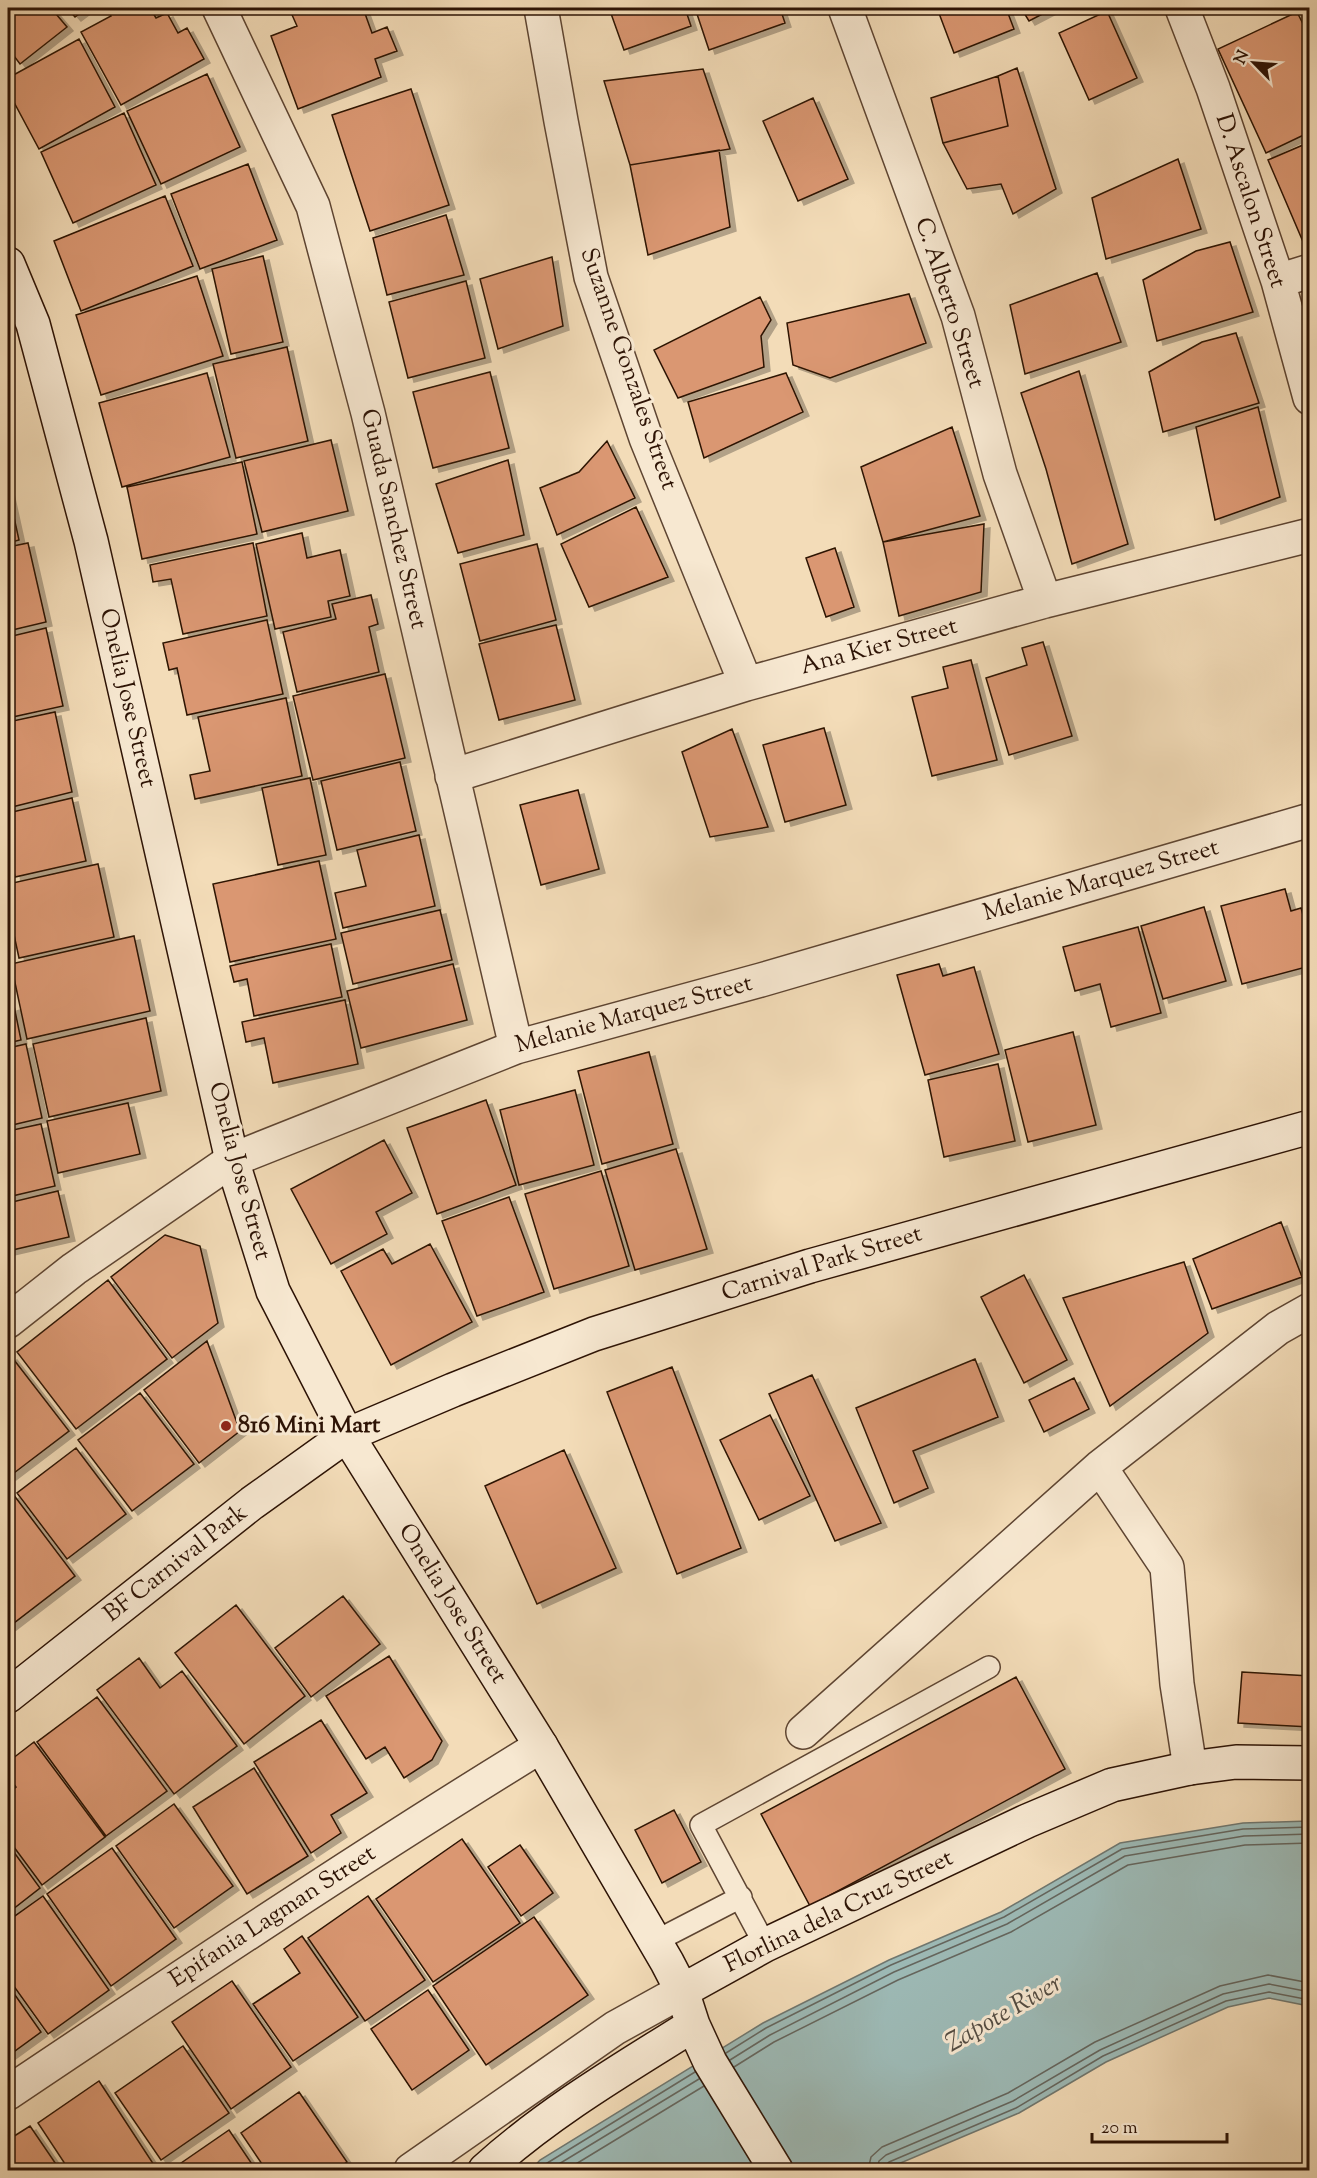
<svg xmlns="http://www.w3.org/2000/svg" width="1317" height="2178" font-family="'Sorts Mill Goudy',serif">
  <style>
    .water { fill: #9dbab6; stroke: #70776f; stroke-width: 1.5 }
    .lines { fill: none; stroke-linecap: round; stroke-linejoin: round }
    .shore { stroke: #65665e; stroke-width: 1.5 }
    .building { fill: #da9772; stroke: #2d1305; stroke-width: 1.5; filter: url(#shadow) }
    .lane-casing { stroke: #5e4532; stroke-width: 24 }
    .street-casing { stroke: #5e4532; stroke-width: 36 }
    .secondary-casing { stroke: #2d1305; stroke-width: 36 }
    .lane { stroke: #f7e8d1; stroke-width: 21 }
    .street { stroke: #f7e8d1; stroke-width: 33 }
    .secondary { stroke: #f7e8d1; stroke-width: 33 }
    .poi-dot { fill: #8f2418; stroke: #f7e8d1; stroke-width: 2 }
    .labels { text-anchor: middle; dominant-baseline: central; stroke-width: 6; stroke-linejoin: round; paint-order: stroke }
    .street-label { font-size: 24px; fill: #2d1305; stroke: #f7e8d1 }
    .poi-label { font-size: 24px; font-weight: bold; fill: #2d1305; stroke: #f7e8d1; text-anchor: start }
    .water-label { font-size: 26px; font-style: italic; fill: #544d43; stroke: #f7e8d1 }
  </style>
  <defs>
    <filter id="shadow"><feDropShadow dx="6" dy="4" stdDeviation="0" flood-color="#0004"/></filter>
  </defs>
  <rect width="100%" height="100%" fill="#f3dcb8"/>
  <filter id="stains"><feTurbulence type="fractalNoise" baseFrequency=".00333" numOctaves="4"/><feColorMatrix values="0 0 0 0 .2 0 0 0 0 .09 0 0 0 0 .02 0 0 0 .5 -.17"/></filter>
  <radialGradient id="worn" r=".72"><stop offset=".6" stop-color="#630" stop-opacity="0"/><stop offset="1" stop-color="#630" stop-opacity=".3"/></radialGradient>
  <!-- water -->
  <path class="water" d="M1309,1821V2006L1269,1998L1228,2007L1106,2062L1019,2113L884,2170H531L540,2160L763,2023L889,1960L1001,1912L1120,1843L1243,1823Z"/>
  <g class="lines">
    <!-- shore -->
    <path class="shore" d="M726,2053L766,2028L891,1965L1004,1917L1122,1849L1243,1829L1310,1827
      M730,2060L770,2035L894,1972L1007,1924L1125,1856L1244,1836L1310,1834
      M734,2067L774,2042L898,1980L1011,1932L1128,1865L1245,1845L1310,1843
      M539,2170L544,2165L695,2072
      M549,2170L699,2079
      M566,2170L704,2086
      M868,2170L871,2157L882,2147L1008,2093L1095,2042L1220,1986L1268,1975L1310,1983
      M877,2170L879,2161L886,2155L1013,2101L1100,2050L1223,1994L1269,1984L1310,1992
      M885,2170V2166L889,2162L1016,2108L1103,2056L1226,2001L1269,1992L1310,2000"/>
  </g>
  <!-- building -->
  <path class="building" d="M8,8H51L67,27L20,64L8,48Z
    M67,8H87L75,17Z
    M106,8H150L156,18L167,13L178,33L187,28L204,59L121,105L81,32L111,16Z
    M289,8H363L372,33L387,27L397,51L375,59L381,77L298,109L271,36L297,26Z
    M609,8H685L691,26L624,50Z
    M695,8H780L785,23L709,50Z
    M937,8H1006L1014,29L954,53Z
    M1021,8H1054L1029,21Z
    M1107,11L1137,78L1089,100L1059,33Z
    M1297,12L1310,38V132L1266,153L1218,49Z
    M79,39L115,107L39,149L8,91V78Z
    M1017,68L1056,189L1013,214L1001,184L967,189L943,143L1008,126L998,76Z
    M703,69L730,149L630,165L604,81Z
    M207,74L240,147L161,184L127,111Z
    M998,76L1008,126L943,143L931,98Z
    M411,89L449,205L370,231L332,115Z
    M813,98L848,179L798,201L763,121Z
    M124,113L156,185L73,223L41,152Z
    M1310,142V250L1307,251L1268,160Z
    M719,150L730,227L648,255L630,165Z
    M1178,159L1201,229L1106,259L1092,198Z
    M248,164L277,240L200,269L171,194Z
    M165,196L193,266L81,311L54,241Z
    M446,215L464,275L387,295L373,238Z
    M1230,242L1253,312L1157,341L1143,280L1196,251Z
    M263,256L283,342L231,354L212,269Z
    M552,257L563,326L498,349L480,279Z
    M1097,273L1121,342L1025,374L1010,305Z
    M197,276L223,356L101,395L76,315Z
    M466,281L485,358L408,378L389,302Z
    M909,294L926,343L830,378L793,365L787,323Z
    M760,297L771,320L761,336L764,367L678,398L654,350Z
    M1236,333L1259,403L1163,432L1149,372L1202,342Z
    M287,347L308,441L236,458L213,364Z
    M1079,371L1128,544L1072,564L1046,469L1021,393Z
    M490,372L509,448L433,468L413,392Z
    M207,373L230,457L122,487L99,403Z
    M786,373L803,412L704,458L688,402Z
    M1258,407L1280,497L1215,520L1196,427Z
    M952,427L980,516L883,542L861,467Z
    M331,440L348,511L262,532L244,461Z
    M607,441L635,498L557,535L540,488L579,472Z
    M508,460L524,535L458,553L436,484Z
    M242,462L257,534L142,559L127,487Z
    M8,490L19,540L8,543Z
    M636,507L668,577L589,607L561,544Z
    M984,524L981,592L899,616L883,542Z
    M302,533L307,558L340,550L350,596L328,601L331,617L275,629L256,544Z
    M28,543L46,622L8,631V547Z
    M253,543L267,616L183,634L171,579L153,582L150,565Z
    M537,544L556,620L480,641L460,564Z
    M835,548L854,607L826,617L806,558Z
    M371,595L378,624L369,627L379,672L297,692L283,632L336,619L332,604Z
    M267,620L283,694L187,715L177,668L169,670L163,643Z
    M556,625L575,700L499,720L479,644Z
    M46,628L63,706L8,718V637Z
    M1043,642L1072,736L1009,755L986,678L1027,665L1022,648Z
    M971,660L997,760L932,776L912,697L948,688L943,667Z
    M385,674L405,758L313,780L293,696Z
    M286,698L302,776L195,799L190,775L210,771L198,717Z
    M55,712L72,792L8,808V722Z
    M824,728L846,805L785,822L763,745Z
    M732,729L768,827L710,837L682,752Z
    M400,762L416,831L337,850L321,781Z
    M310,778L326,855L278,865L262,788Z
    M578,790L599,869L541,885L520,805Z
    M72,798L86,861L15,877L8,843V813Z
    M419,835L435,906L343,928L335,893L366,886L357,850Z
    M319,861L336,939L230,962L213,884Z
    M98,864L114,937L19,958L8,907V884Z
    M1285,889L1291,911L1301,908L1310,939V966L1242,984L1221,906Z
    M1204,907L1226,981L1163,999L1141,926Z
    M440,910L452,960L353,984L341,933Z
    M1138,927L1161,1013L1111,1027L1100,984L1075,991L1063,947Z
    M134,936L150,1011L27,1039L11,964Z
    M331,944L342,997L254,1016L247,979L234,982L230,966Z
    M453,964L467,1020L361,1048L347,991Z
    M939,964L943,976L974,967L999,1054L925,1075L897,975Z
    M345,1000L358,1064L273,1083L264,1038L246,1042L242,1022Z
    M14,1006L21,1040L8,1043V1008Z
    M146,1018L161,1091L49,1117L33,1044Z
    M1073,1032L1096,1125L1028,1142L1005,1050Z
    M26,1044L42,1118L8,1126V1048Z
    M649,1052L673,1144L602,1164L578,1071Z
    M998,1064L1015,1141L944,1157L928,1080Z
    M575,1090L594,1165L519,1185L500,1110Z
    M486,1100L516,1185L437,1214L407,1128Z
    M128,1103L140,1154L58,1173L47,1121Z
    M41,1124L55,1186L8,1197V1131Z
    M384,1140L412,1193L376,1212L387,1234L331,1264L291,1189Z
    M676,1149L707,1249L635,1270L605,1170Z
    M601,1171L629,1266L554,1289L525,1194Z
    M58,1191L69,1237L8,1251V1203Z
    M509,1197L544,1292L477,1316L442,1221Z
    M1281,1222L1302,1277L1212,1309L1193,1259Z
    M165,1235L200,1246L218,1323L172,1358L111,1277Z
    M430,1244L472,1322L391,1365L341,1271L383,1249L392,1264Z
    M1184,1262L1208,1333L1110,1406L1063,1298Z
    M1024,1275L1067,1360L1024,1383L981,1297Z
    M108,1280L167,1359L76,1429L17,1352Z
    M207,1341L240,1431L199,1463L144,1390Z
    M11,1356L69,1431L10,1476L8,1473V1359Z
    M975,1359L998,1417L913,1451L928,1488L894,1503L856,1408Z
    M672,1367L741,1548L677,1574L607,1392Z
    M812,1375L881,1523L835,1541L769,1394Z
    M1074,1378L1089,1409L1044,1432L1029,1400Z
    M140,1393L194,1464L132,1511L78,1440Z
    M770,1415L810,1496L759,1520L720,1440Z
    M76,1448L126,1514L67,1559L17,1493Z
    M564,1450L616,1568L537,1604L485,1486Z
    M13,1494L75,1576L10,1626L8,1622V1498Z
    M343,1596L380,1644L311,1697L275,1648Z
    M236,1605L305,1696L244,1744L175,1653Z
    M389,1656L442,1741L432,1760L404,1778L385,1747L366,1759L326,1696Z
    M139,1658L160,1688L182,1671L237,1746L174,1794L97,1690Z
    M1242,1672L1310,1676V1727L1238,1723Z
    M1016,1677L1065,1769L810,1906L761,1814Z
    M97,1697L167,1791L106,1836L37,1742Z
    M321,1720L367,1793L331,1815L341,1833L311,1853L254,1762Z
    M34,1742L105,1837L42,1885L8,1839V1794L16,1787L8,1775V1762Z
    M254,1768L308,1856L247,1894L193,1807Z
    M174,1804L233,1886L174,1928L116,1846Z
    M674,1810L701,1862L662,1883L635,1830Z
    M462,1839L520,1923L433,1982L376,1899Z
    M8,1844L40,1888L8,1913Z
    M520,1845L553,1893L521,1916L488,1867Z
    M112,1848L176,1939L111,1986L47,1894Z
    M43,1896L109,1990L48,2034L8,1978V1921Z
    M368,1896L425,1980L365,2021L308,1938Z
    M534,1917L588,1995L486,2065L433,1986Z
    M302,1936L358,2017L293,2061L253,2004L300,1973L284,1949Z
    M232,1981L291,2067L231,2109L172,2022Z
    M8,1985L41,2032L8,2056Z
    M428,1990L469,2050L412,2090L371,2029Z
    M183,2046L229,2113L161,2160L115,2093Z
    M99,2081L154,2165L146,2170H69L38,2123Z
    M299,2092L347,2162L335,2170H266L241,2133Z
    M30,2126L60,2170H8V2140Z
    M229,2130L256,2170H171Z"/>
  <g class="lines">
    <defs>
      <path id="lane" d="M654,1942L741,1897
        M765,1945L701,1825L989,1667"/>
      <path id="street" d="M219,8L313,206L368,413L516,1047
        M541,8L561,121L591,277L646,438L746,684
        M845,8L958,316L1000,474L1045,601
        M1182,8L1213,88L1278,281L1310,398
        M1278,281L1310,271
        M452,776L746,684L1045,601L1310,535
        M8,1321L74,1269L232,1160L516,1047L761,980L1310,820
        M1100,1467L1167,1567L1177,1684L1190,1768
        M803,1732L1100,1467L1278,1328L1310,1310
        M8,2093C184,1975 360,1857 541,1746
        M411,2170L615,2028L682,1991"/>
      <path id="secondary" d="M8,264L33,324L91,541L232,1160L273,1291L347,1435L541,1746L667,1962L682,1991L693,2025L710,2062L776,2170
        M8,1696L252,1503L347,1435L453,1390L594,1334L810,1266L1310,1127
        M682,1991L765,1945L1027,1821L1112,1785L1190,1768L1236,1762L1310,1763
        M485,2170C548,2113 621,2070 693,2025"/>
    </defs>
    <!-- lane casing -->
    <use href="#lane" class="lane-casing"/>
    <!-- street casing -->
    <use href="#street" class="street-casing"/>
    <!-- secondary casing -->
    <use href="#secondary" class="secondary-casing"/>
    <!-- lane -->
    <use href="#lane" class="lane"/>
    <!-- street -->
    <use href="#street" class="street"/>
    <!-- secondary -->
    <use href="#secondary" class="secondary"/>
  </g>
  <!-- markers -->
  <circle class="poi-dot" cx="226" cy="1426" r="6"/>
  <g class="labels">
    <!-- street labels -->
    <g class="street-label">
      <text transform="translate(1250 201) rotate(72)">D. Ascalon Street</text>
      <text transform="translate(949 303) rotate(72)">C. Alberto Street</text>
      <text transform="translate(628 369) rotate(71)">Suzanne Gonzales Street</text>
      <text transform="translate(393 519) rotate(77)">Guada Sanchez Street</text>
      <text transform="translate(879 647) rotate(-15)">Ana Kier Street</text>
      <text transform="translate(127 698) rotate(77)">Onelia Jose Street</text>
      <text transform="translate(1101 881) rotate(-16)">Melanie Marquez Street</text>
      <text transform="translate(634 1015) rotate(-15)">Melanie Marquez Street</text>
      <text transform="translate(239 1171) rotate(75)">Onelia Jose Street</text>
      <text transform="translate(822 1264) rotate(-17)">Carnival Park Street</text>
      <text transform="translate(176 1564) rotate(-38)">BF Carnival Park</text>
      <text transform="translate(452 1604) rotate(58)">Onelia Jose Street</text>
      <text transform="translate(839 1912) rotate(-26)">Florlina dela Cruz Street</text>
      <text transform="translate(273 1917) rotate(-33)">Epifania Lagman Street</text>
    </g>
    <!-- poi labels -->
    <g class="poi-label">
      <text x="238" y="1426">816 Mini Mart</text>
    </g>
    <!-- water labels -->
    <g class="water-label">
      <text transform="translate(1004 2014) rotate(-30)">Zapote River</text>
    </g>
  </g>
  <!-- margin -->
  <rect width="1317" height="2178" fill="none" stroke="#f3dcb8" stroke-width="30"/>
  <rect x="9" y="9" width="1299" height="2160" fill="none" stroke="#2d1305" stroke-width="3"/>
  <rect x="15" y="15" width="1287" height="2148" fill="none" stroke="#2d1305" stroke-width="1.5"/>
  <!-- north arrow -->
  <g transform="translate(1254 63) rotate(295)" stroke="#f7e8d1" stroke-width="4.5" paint-order="stroke">
  <path d="M0-4.5L10 22L0 15L-10 22Z" fill="#2d1305"/>
  <text y="-9" font-size="16" font-weight="bold" text-anchor="middle" fill="#2d1305">N</text>
  </g>
  <!-- scale -->
  <path d="M1092 2133v9h135v-9" fill="none" stroke="#2d1305" stroke-width="3"/>
  <text x="1101" y="2133" font-size="18" fill="#2d1305" stroke="#f7e8d1" stroke-width="4.5" paint-order="stroke">20 m</text>
  <rect width="100%" height="100%" filter="url(#stains)"/>
  <rect width="100%" height="100%" fill="url(#worn)"/>
</svg>
